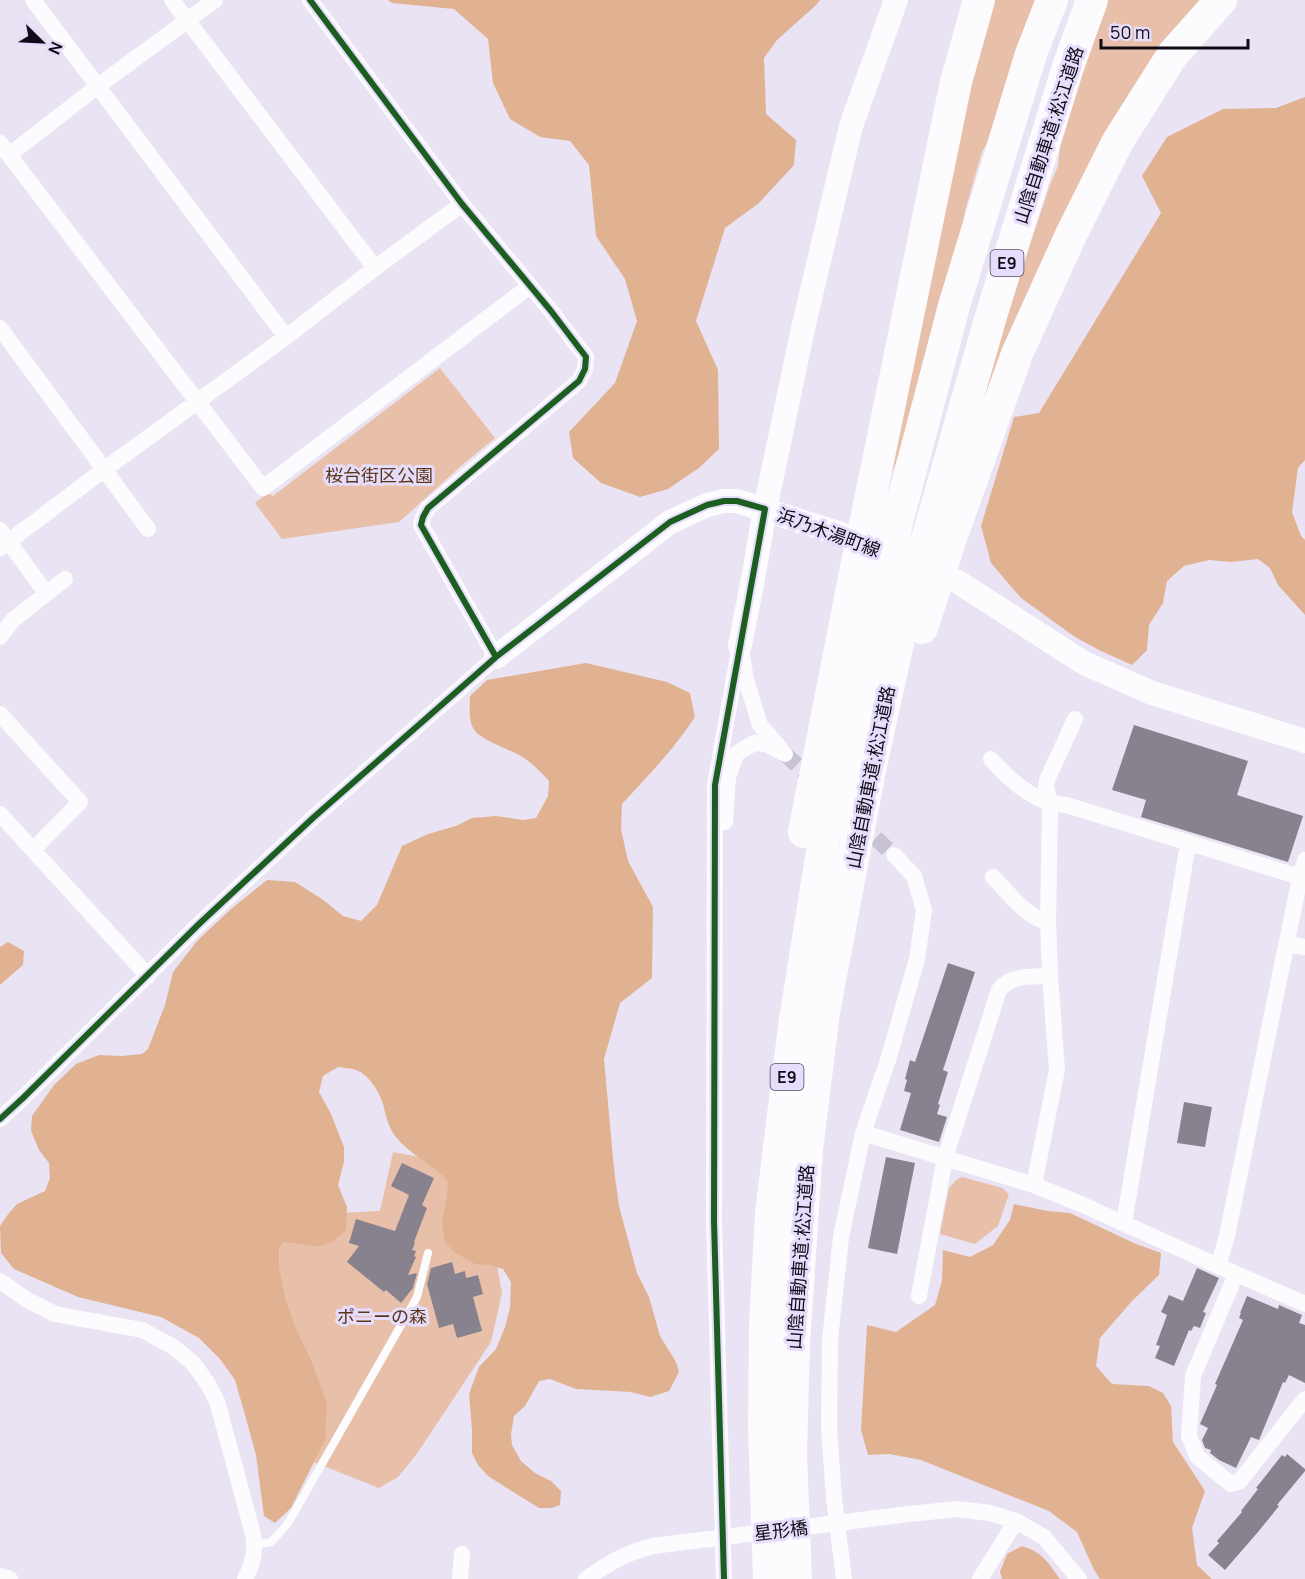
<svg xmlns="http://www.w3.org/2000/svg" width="1305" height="1579" font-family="Manrope,'Noto Sans JP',sans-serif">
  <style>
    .green { fill: #e8c0a9 }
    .forest { fill: #e1b292 }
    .building { fill: #88828e }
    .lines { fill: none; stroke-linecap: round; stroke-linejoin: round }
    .street-tunnel { stroke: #c8c3d3; stroke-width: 16; stroke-dasharray: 16 8; stroke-linecap: butt }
    .lane { stroke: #fcfbfd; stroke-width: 8 }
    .street { stroke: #fcfbfd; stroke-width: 16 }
    .secondary { stroke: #fcfbfd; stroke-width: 24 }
    .highway { stroke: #fcfbfd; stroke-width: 32 }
    .cycleway-casing { stroke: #e6dcfb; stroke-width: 10 }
    .cycleway { stroke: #1b5e20; stroke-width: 6 }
    .labels { text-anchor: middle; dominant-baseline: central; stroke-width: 6; stroke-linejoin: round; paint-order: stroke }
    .shield { fill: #e6dcfb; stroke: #504a5b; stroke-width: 1.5 }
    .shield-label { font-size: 16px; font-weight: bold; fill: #0f0b17 }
    .street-label { font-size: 18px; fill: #0f0b17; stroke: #e6dcfb }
    .park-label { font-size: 18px; fill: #59381a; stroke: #e6dcfb }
  </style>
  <rect width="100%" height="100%" fill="#e9e3f4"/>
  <!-- green -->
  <path class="green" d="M989,0H1038L992,134L982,152L965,211L955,267L906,436L885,491Z
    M1104,0H1210L952,485L1008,297L1033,235L1050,185L1058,166L1063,115Z
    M440,368L495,438L461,466L399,522L282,539L255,503L268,493L273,496Z
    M393,1152L461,1165L491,1233L502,1293L491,1342L416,1455L398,1477L379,1488L311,1461L259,1217L380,1211Z
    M962,1177L1002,1188L1009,1194L998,1226L975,1244L940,1234L949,1188L956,1180Z"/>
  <!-- forest -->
  <path class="forest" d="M388,0H820L815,6L777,40L764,58L766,114L796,140L794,165L759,203L725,228L696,321L718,370L719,449L699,468L668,489L640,497L601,483L573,458L569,432L615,383L637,321L625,279L596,236L589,165L570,141L540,137L510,119L493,83L488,39L454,9L392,3Z
    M1305,97V460L1298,468L1292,512L1301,536L1305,540V615L1278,585L1270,568L1258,559L1231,562L1209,560L1184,566L1167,581L1163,603L1149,625L1147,650L1132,665L1101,651L1075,637L1021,598L991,563L981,526L1014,417L1039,413L1161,213L1142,176L1167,137L1223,109L1276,108Z
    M586,663L667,682L690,693L695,717C674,749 648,776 622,804L621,829L628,861L653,907L652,978L620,1003L604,1059L614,1169L619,1206L637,1273L649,1297L660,1336L676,1362L679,1372L669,1391L650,1397L631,1392L576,1389L550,1379L539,1381L525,1406L514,1416L511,1434L512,1445L521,1461L535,1473L551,1481L561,1491L560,1505L552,1508H539L518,1495L488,1476L478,1465L472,1453V1430L469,1394L479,1367L496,1349L505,1327L510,1308L511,1282L503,1269L489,1265L475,1264L454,1252L445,1242L442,1222L447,1196L448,1181C432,1164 409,1154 395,1136C387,1125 386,1114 382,1101C378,1090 368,1074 356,1070C350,1068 343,1068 338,1067L323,1076L319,1092L331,1114L344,1147V1162L338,1185L347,1207L346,1230C321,1255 312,1244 283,1242L279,1248V1267L285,1297L296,1329L311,1360L327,1403L325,1440L291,1508L275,1523L264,1516L256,1455L247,1422L235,1380L220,1359L199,1338L161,1317L78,1297L14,1269L1,1253L0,1226L9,1213L17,1204L45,1191L50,1178L49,1163L39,1150L31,1131L32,1116L54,1085L76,1064L99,1055L122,1056L142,1054L148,1049L165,1005L173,972L197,941L231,909L267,880L295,882L322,899L343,916L361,921L377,905L402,846L428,834L456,826L472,818L496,816L523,820L536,818L548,796L549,781C541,772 532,763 521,756C509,749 479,740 473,728C468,718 470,706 470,696L487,680Z
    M8,942L24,951L23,965L0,985V947Z
    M1014,1204L1048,1211L1070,1213L1136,1244L1161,1253L1159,1275L1132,1301L1100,1338L1096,1366L1112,1384L1149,1386L1163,1393L1171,1406L1173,1442L1205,1491L1192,1528L1197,1565L1212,1579H1100L1094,1570L1077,1532L1049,1511L921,1460L889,1454L868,1455L861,1430L867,1325L896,1332L935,1305L942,1281L943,1250L970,1257L993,1245L1010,1220Z
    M1022,1546C1042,1552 1048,1562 1060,1579H1002L1000,1572L1007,1554Z"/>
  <!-- building -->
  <path class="building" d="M1134,725L1248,761L1237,795L1303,816L1288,862L1141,817L1146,800L1112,790Z
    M948,963L975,972L943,1070L948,1072L938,1104L940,1105L937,1114L947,1117L939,1142L900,1130L911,1093L904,1091L907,1080L905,1079L910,1060L915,1062Z
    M1184,1102L1212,1107L1205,1147L1177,1143Z
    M886,1157L915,1163L897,1254L868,1248Z
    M402,1163L434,1178L422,1205L427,1208L414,1242L415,1243L412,1250L416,1251L414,1256L416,1257L408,1275L417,1273L413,1288L401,1303L386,1290L384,1292L347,1262L359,1246L349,1243L356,1219L395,1231L409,1195L391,1186Z
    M452,1262L455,1274L465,1271L466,1278L478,1275L483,1294L473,1297L482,1331L457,1338L453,1324L439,1328L427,1284L431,1268Z
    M1197,1268L1219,1278L1203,1312L1206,1313L1200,1328L1194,1326L1191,1331L1189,1330L1174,1366L1155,1358L1160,1346L1156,1345L1167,1315L1161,1312L1169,1295L1183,1301Z
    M1247,1296L1278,1309L1279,1305L1302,1315L1299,1323L1305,1325V1383L1289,1375L1285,1383L1283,1382L1259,1440L1251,1437L1236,1468L1219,1460L1210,1453L1211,1450L1205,1448L1202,1440L1208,1428L1200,1424L1217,1385L1215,1384L1243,1320L1239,1318L1241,1313H1240Z
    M1287,1454L1305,1469V1471L1277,1505L1279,1506L1258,1532L1225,1570L1208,1555L1219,1543L1217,1541L1242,1512L1241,1511L1258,1489L1256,1488L1282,1455L1285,1457Z"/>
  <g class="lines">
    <!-- street-tunnel -->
    <path class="street-tunnel" d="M785,754L817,784
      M858,822L894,855"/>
    <!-- lane -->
    <path class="lane" d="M255,1545L271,1542L286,1526L294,1513L417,1297L428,1253"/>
    <!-- street -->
    <path class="street" d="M33,0L286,337
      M172,0L375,268
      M0,143L263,488L530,286
      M9,155L98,86L215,0
      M0,328L148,529
      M0,530L46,593
      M0,548L105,469L286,337L375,268L462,204
      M0,637L13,620L65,579
      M742,655L746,680L760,725L780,748
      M0,714L80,802L33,850
      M991,759C1008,778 1025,794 1050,803
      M1050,803L1046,787L1047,780L1075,719
      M0,814L148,976
      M725,822L728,777L737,753L754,743L766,744L785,754
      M993,877C1008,892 1027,918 1048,922
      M1286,944L1305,947
      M1050,976L1048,922L1050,803L1066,805L1300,877
      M0,1119L23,1098L199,924L314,817L496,657L421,525L423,517L428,508L579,381L585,369L586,357L551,311L462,204L310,0
      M863,1133L1034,1185L1083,1205L1218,1266L1305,1304
      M1124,1223L1188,844
      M1218,1266L1227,1236L1300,877L1305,860
      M1236,1274L1193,1376L1189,1436L1197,1456L1227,1481L1231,1484L1239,1482L1305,1399
      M0,1281L27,1300L55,1314L142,1330L172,1346L193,1363L208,1384L217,1401L253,1534C256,1551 253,1563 245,1579
      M919,1296L945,1158L999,990C1012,974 1030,977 1050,976L1057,1070L1034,1185
      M0,1576L10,1579
      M460,1579L462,1554
      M586,1579C609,1563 625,1553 653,1546L909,1514L958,1509L990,1513L1016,1521L1044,1537L1079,1579
      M724,1579L714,1221L715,785L740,645
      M844,1579L834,1498L829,1428L830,1340L841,1237L863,1133L888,1060L917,959L924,910L914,876L894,855
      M980,1579L1016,1521"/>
    <!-- secondary -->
    <path class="secondary" d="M925,568L958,582L1084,663L1152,693L1305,741
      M740,645L753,579L765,509L804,324L851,126L896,0
      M496,657L670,522L707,505L724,501H737L847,536L876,548"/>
    <!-- highway -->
    <path class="highway" d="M922,628L951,538L1017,354L1070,237L1118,141L1173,54L1221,0
      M804,832L855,573L956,82L979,0
      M769,1579L764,1427L765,1326L771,1213L794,1026L824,839L898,519L954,306L1031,54L1052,0
      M796,1579L791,1455L794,1343L807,1150L824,1012L870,770L908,598L930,529L991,316L1068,67L1092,0"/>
    <defs>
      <path id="cycleway" d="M310,0L462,204L551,311L586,357L585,369L579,381L428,508L423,517L421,525L496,657
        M0,1119L23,1098L199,924L314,817L496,657L670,522L707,505L724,501H737L765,509L715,785L714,1221L724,1579"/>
    </defs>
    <!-- cycleway casing -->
    <use href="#cycleway" class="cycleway-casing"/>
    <!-- cycleway -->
    <use href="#cycleway" class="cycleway"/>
  </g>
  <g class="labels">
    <!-- shield labels -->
    <g class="shield">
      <rect x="990.5" y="250" width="33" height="26" rx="4.5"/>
      <rect x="770.5" y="1064" width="33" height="26" rx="4.5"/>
    </g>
    <g class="shield-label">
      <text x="1007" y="263">E9</text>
      <text x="787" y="1077">E9</text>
    </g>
    <!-- street labels -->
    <g class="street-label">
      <text transform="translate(1048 135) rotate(-72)">山陰自動車道;松江道路</text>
      <text transform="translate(829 532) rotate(20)">浜乃木湯町線</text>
      <text transform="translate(870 777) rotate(-79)">山陰自動車道;松江道路</text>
      <text transform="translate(800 1257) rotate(-86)">山陰自動車道;松江道路</text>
      <text transform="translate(781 1530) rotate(-7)">星形橋</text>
    </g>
    <!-- park labels -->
    <g class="park-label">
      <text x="379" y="475">桜台街区公園</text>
      <text x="382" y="1316">ポニーの森</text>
    </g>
  </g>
  <!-- north arrow -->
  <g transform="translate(42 42) rotate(114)" stroke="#e6dcfb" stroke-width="4.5" paint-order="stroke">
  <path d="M0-4.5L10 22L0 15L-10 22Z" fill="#0f0b17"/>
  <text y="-9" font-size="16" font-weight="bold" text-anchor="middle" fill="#0f0b17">N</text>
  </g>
  <!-- scale -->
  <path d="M1101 39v9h147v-9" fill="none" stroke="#0f0b17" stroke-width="3"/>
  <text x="1110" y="39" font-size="18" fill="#0f0b17" stroke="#e6dcfb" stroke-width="4.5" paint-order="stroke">50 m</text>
</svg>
